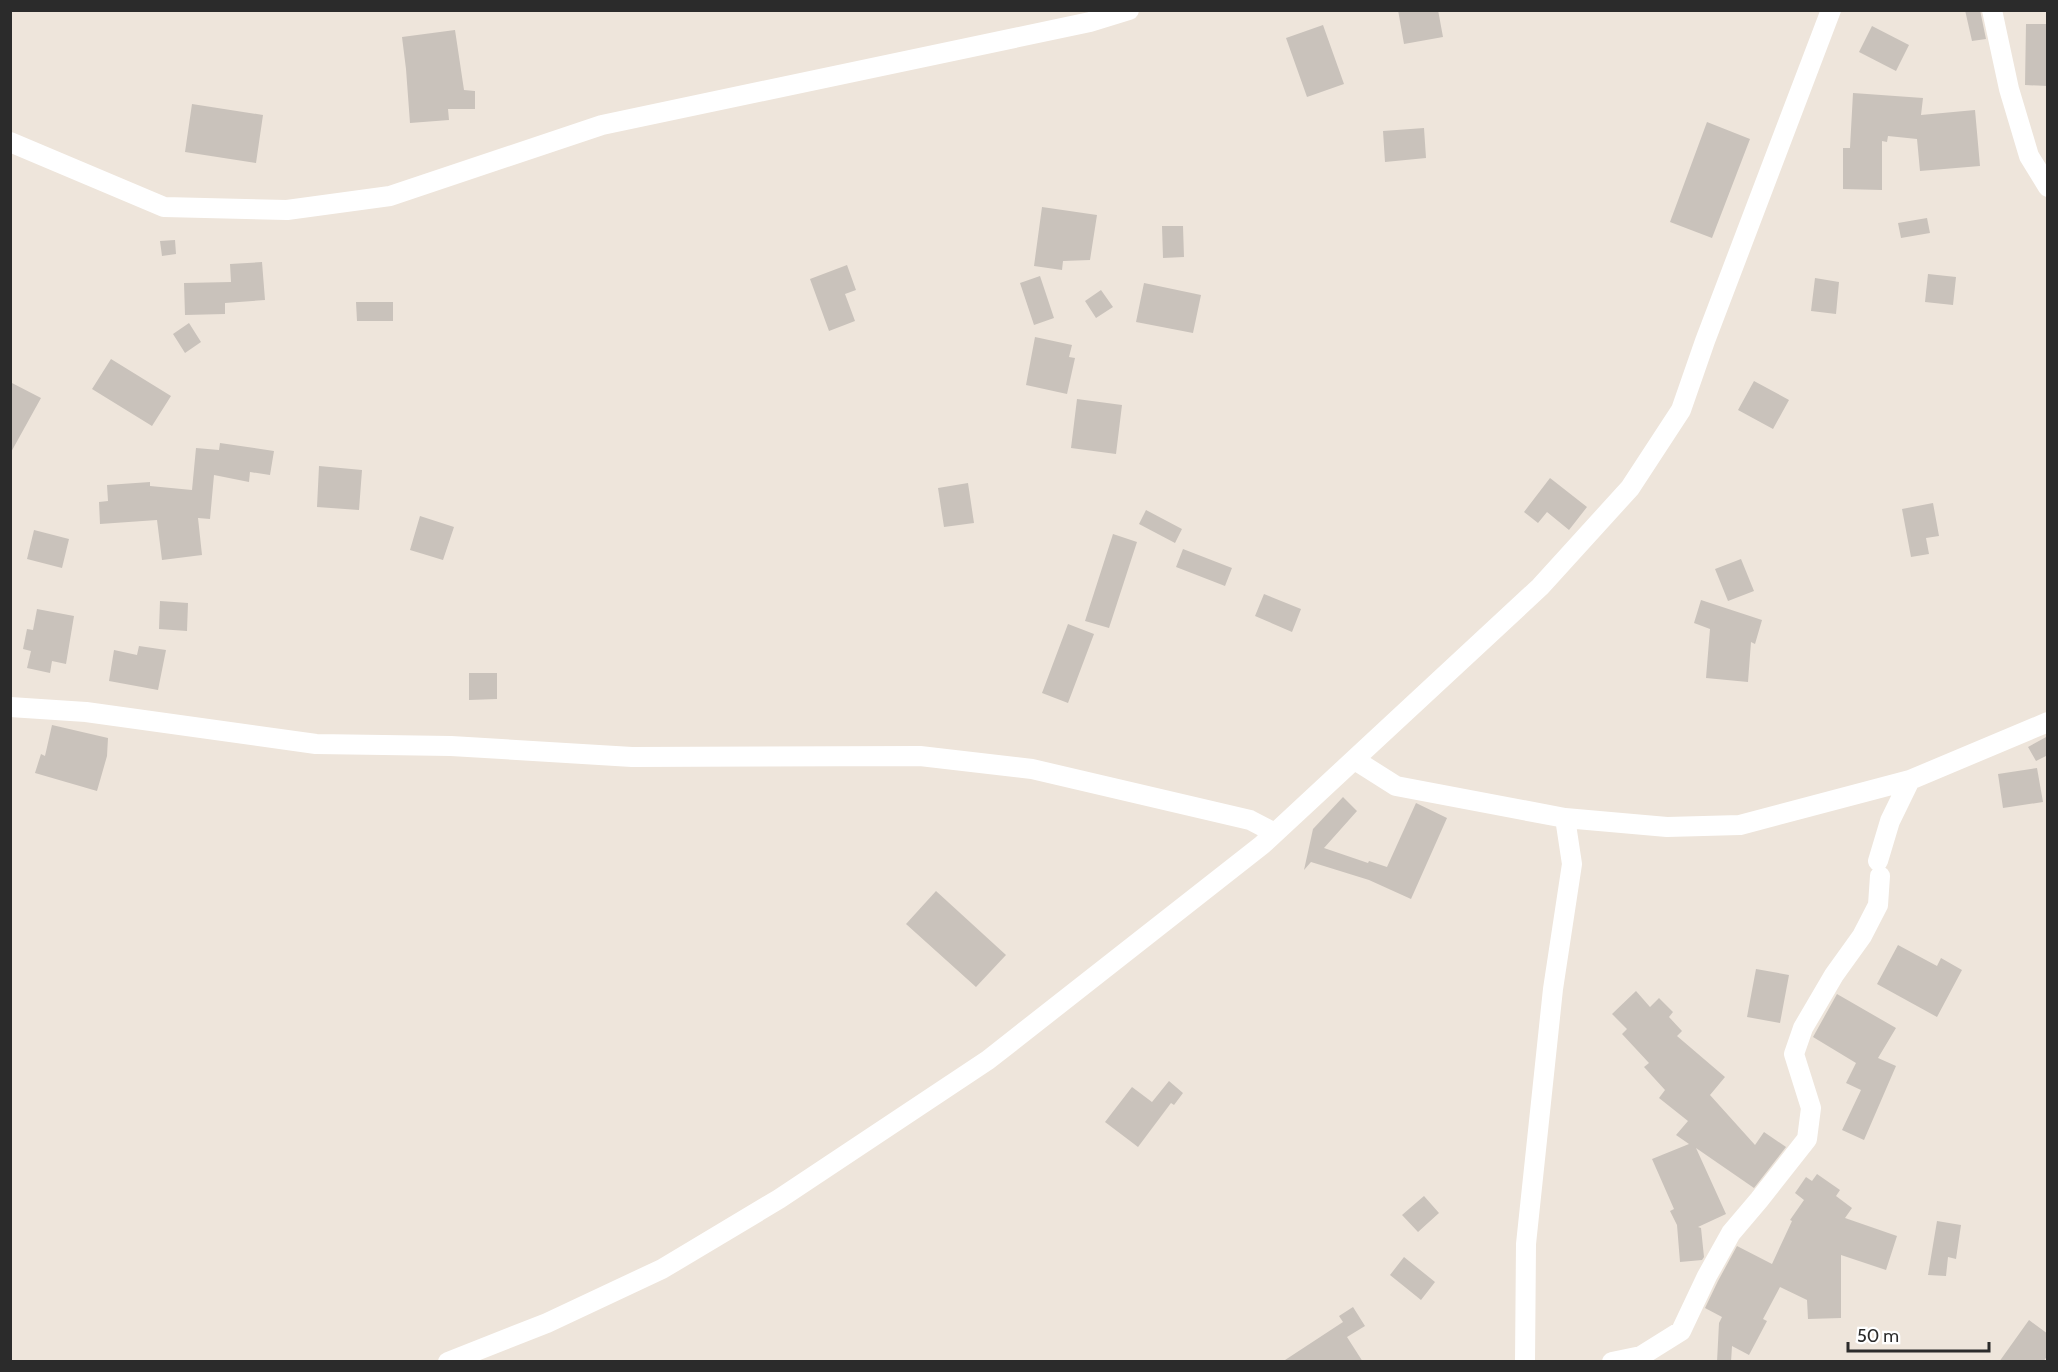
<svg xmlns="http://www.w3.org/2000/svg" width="2058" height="1372" font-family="Cabin,sans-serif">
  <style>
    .building { fill: #c9c2bb }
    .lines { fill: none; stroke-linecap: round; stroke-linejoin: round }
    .minor { stroke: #fff; stroke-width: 20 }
  </style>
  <rect width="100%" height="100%" fill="#eee5db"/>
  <!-- building -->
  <path class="building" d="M1398,10H1438L1443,37L1404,44Z
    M1965,10H1980L1986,39L1972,41Z
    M2026,24H2048V86L2025,85Z
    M1323,25L1344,84L1307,97L1286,38Z
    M1872,26L1909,45L1896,71L1859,52Z
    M455,30L464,90L475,91V109H448L449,120L410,123L406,69L402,37Z
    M1853,93L1923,98L1921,115L1975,110L1980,166L1920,171L1917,139L1888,136L1887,142L1882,141V190L1843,189V148H1850Z
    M192,104L263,115L256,163L185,152Z
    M1707,122L1750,139L1712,238L1670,222Z
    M1424,128L1426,158L1385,162L1383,131Z
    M1042,207L1097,215L1090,260L1063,261L1062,270L1034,266Z
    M1927,218L1930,233L1901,238L1898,223Z
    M1162,226H1183L1184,257L1163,258Z
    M175,240L176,254L162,256L160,241Z
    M262,262L265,300L225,303V314L185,315L184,283L231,282L230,264Z
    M847,265L856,290L845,294L855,321L829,331L810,279Z
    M1928,274L1956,277L1953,305L1925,302Z
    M1040,276L1054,318L1034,325L1020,283Z
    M1815,278L1839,282L1836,314L1811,311Z
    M1144,283L1201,295L1193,333L1136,322Z
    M1101,290L1113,307L1096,318L1085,301Z
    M356,302H393V321H357Z
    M189,323L201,342L185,353L173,334Z
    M1035,337L1072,345L1069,357L1075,358L1067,394L1026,385Z
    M111,359L171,396L152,426L92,389Z
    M1754,381L1789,400L1773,429L1738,410Z
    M10,382L41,398L10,454Z
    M1077,399L1122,405L1116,454L1071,448Z
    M220,443L274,451L270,475L250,472L249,482L214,475L210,519L198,518L202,555L162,560L157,520L100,524L99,502L108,501L107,485L150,482V486L192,490L196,448L219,450Z
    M319,466L362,470L359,510L317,507Z
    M1550,478L1587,507L1569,530L1547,512L1538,523L1524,512Z
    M968,483L974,523L944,527L938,488Z
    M1933,503L1939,536L1926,538L1929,554L1911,557L1902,509Z
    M1146,510L1182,529L1175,543L1139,524Z
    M420,516L454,527L443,560L410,550Z
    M34,530L69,539L62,568L27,559Z
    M1113,534L1137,542L1109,628L1085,621Z
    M1183,549L1232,568L1225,586L1176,567Z
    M1741,559L1754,591L1728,601L1715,569Z
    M1264,594L1301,609L1292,632L1255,616Z
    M1701,600L1762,620L1755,644L1751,642L1748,682L1706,678L1710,629L1694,623Z
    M160,601L188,603L187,631L159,629Z
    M37,609L74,616L66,664L52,661L50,673L27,668L31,651L23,649L27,629L33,630Z
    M1068,624L1094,634L1068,703L1042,693Z
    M139,646L166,650L158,690L109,681L114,650L137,655Z
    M469,673H497V699L469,700Z
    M52,725L108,738L107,756L97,791L35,773L41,754L45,756Z
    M2048,736V755L2036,761L2028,747Z
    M2037,768L2043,802L2003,808L1998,774Z
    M1343,797L1357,811L1324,848L1368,863L1369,861L1387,867L1416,803L1447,818L1411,899L1369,880L1311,862L1304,870L1313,829Z
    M936,891L1006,955L976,987L906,924Z
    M1898,945L1937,966L1941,958L1962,970L1937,1017L1877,984Z
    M1756,969L1789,975L1780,1023L1747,1017Z
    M1636,991L1650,1007L1659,998L1673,1012L1669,1017L1682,1031L1677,1036L1725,1077L1710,1095L1755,1145L1764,1132L1786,1147L1754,1188L1696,1148L1726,1214L1698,1227L1701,1228L1704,1257L1702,1260L1680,1262L1677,1225L1670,1211L1674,1209L1652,1159L1689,1144L1676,1135L1688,1121L1659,1098L1665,1090L1644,1067L1649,1063L1622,1034L1627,1029L1612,1014Z
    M1837,994L1896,1028L1878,1058L1896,1066L1864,1140L1842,1130L1861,1090L1846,1083L1856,1063L1813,1037Z
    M1169,1081L1183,1093L1174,1105L1171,1103L1138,1147L1105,1122L1132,1087L1152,1102Z
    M1817,1174L1840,1190L1836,1196L1852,1208L1845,1218L1897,1236L1886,1270L1841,1255V1318L1808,1319L1807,1300L1780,1287L1763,1319L1767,1321L1749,1355L1732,1346L1731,1362H1717L1719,1323L1722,1317L1705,1308L1718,1281L1737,1246L1772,1264L1792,1221L1790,1220L1804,1200L1795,1193L1806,1177L1812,1181Z
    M1424,1196L1439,1213L1418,1232L1402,1215Z
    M1937,1221L1961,1225L1956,1259L1948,1257L1946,1276L1928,1275Z
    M1404,1257L1435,1282L1421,1300L1390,1275Z
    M1353,1307L1365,1326L1347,1337L1363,1362H1282L1343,1322L1339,1316Z
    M2029,1320L2048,1334V1355L2043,1362H1999Z"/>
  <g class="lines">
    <!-- minor -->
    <path class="minor" d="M1992,10L2009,89L2029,156L2048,187
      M10,142L164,207L287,210L390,196L602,125L1090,22L1129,10
      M10,707L86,712L316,744L451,746L632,757L920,756L1032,769L1250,820L1275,833
      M1355,760L1396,786L1565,818L1572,864L1553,989L1526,1244L1525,1362
      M1565,818L1667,827L1740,825L1910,780L2048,722
      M1878,861L1890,821L1910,780
      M448,1362L547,1323L662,1269L779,1199L988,1060L1262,845L1540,587L1630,488L1681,410L1705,341L1831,10
      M1612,1362L1641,1356L1681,1331L1707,1276L1731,1233L1759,1200L1807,1139L1811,1108L1794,1054L1803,1028L1834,975L1862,936L1878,905L1880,876"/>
  </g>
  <!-- border -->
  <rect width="2058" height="1372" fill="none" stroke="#2b2b2b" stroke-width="24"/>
  <!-- scale -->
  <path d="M1848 1342v9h141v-9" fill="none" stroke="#2b2b2b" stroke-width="3"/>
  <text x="1857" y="1342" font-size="18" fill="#2b2b2b" stroke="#ffffff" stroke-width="4.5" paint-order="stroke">50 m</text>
</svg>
